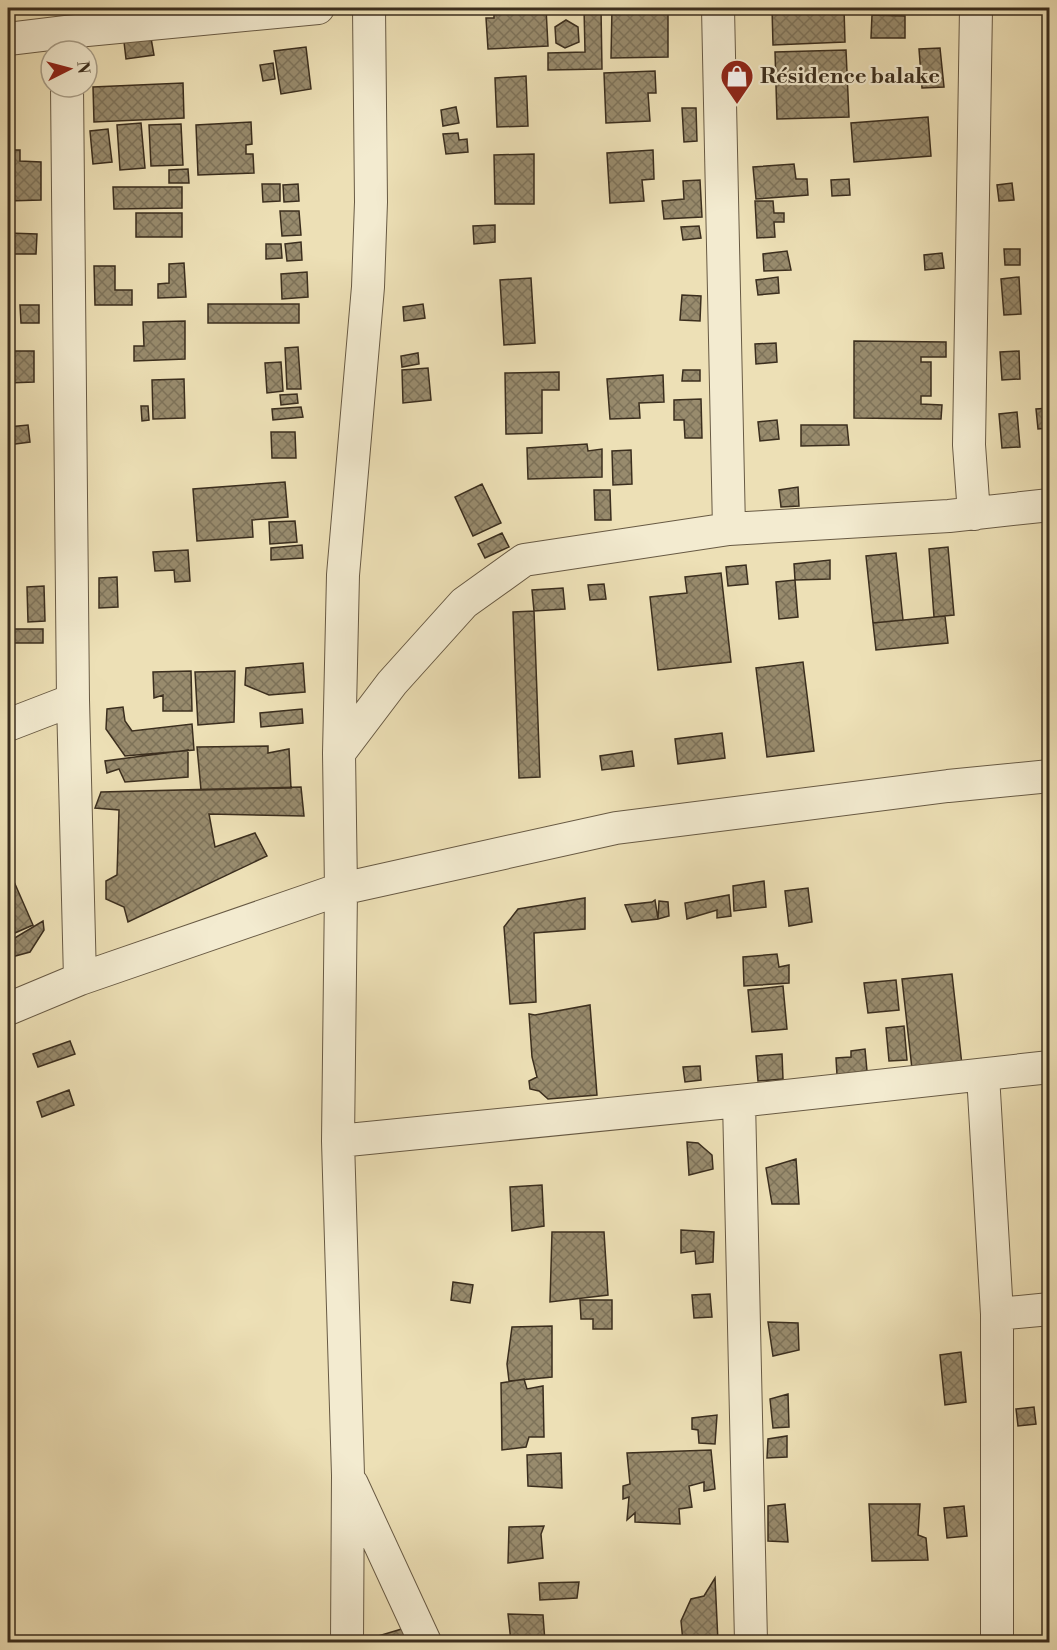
<svg xmlns="http://www.w3.org/2000/svg" width="1057" height="1650" font-family="'Libre Bodoni',serif">
  <style>
    .building { fill: url(#building-cross-hatch); stroke: #3b2e1e; stroke-width: 1.5 }
    .lines { fill: none; stroke-linecap: round; stroke-linejoin: round }
    .minor-casing { stroke: #685a44; stroke-width: 34 }
    .minor { stroke: #f3ebd0; stroke-width: 32 }
    .labels { text-anchor: middle; dominant-baseline: central; stroke-width: 4.5; stroke-linejoin: round; paint-order: stroke }
    .poi-label { font-size: 22px; font-weight: bold; fill: #3b2e1e; stroke: #f3ebd0; text-anchor: start }
  </style>
  <defs>
    <pattern id="building-cross-hatch" width="8" height="8" patternUnits="userSpaceOnUse" patternTransform="scale(1.5)"><rect width="8" height="8" fill="#988b6d"/><path d="M0 0l8 8M0 8l8-8" fill="none" stroke="#7d7259"/></pattern>
  </defs>
  <rect width="100%" height="100%" fill="#ede0b6"/>
  <filter id="stains"><feTurbulence type="fractalNoise" baseFrequency=".00333" numOctaves="4"/><feColorMatrix values="0 0 0 0 .2 0 0 0 0 .09 0 0 0 0 .02 0 0 0 .5 -.17"/></filter>
  <radialGradient id="worn" r=".72"><stop offset=".6" stop-color="#630" stop-opacity="0"/><stop offset="1" stop-color="#630" stop-opacity=".3"/></radialGradient>
  <!-- building -->
  <path class="building" d="M494,8H546L548,46L488,49L486,18H494Z
    M584,8H601L602,69L548,70V53L585,52Z
    M612,8H668V57L611,58Z
    M772,8H844L845,42L773,45Z
    M872,15L905,16V38H871Z
    M566,20L578,27L579,42L565,48L556,43L555,27Z
    M151,38L154,55L126,59L124,42Z
    M306,47L311,89L281,94L274,51Z
    M940,48L944,87L922,88L919,49Z
    M846,50L849,117L777,119L775,52Z
    M273,63L275,79L263,81L260,65Z
    M655,71L656,93H648L650,121L606,123L604,73Z
    M526,76L528,126L497,127L495,78Z
    M183,83L184,118L94,122L93,87Z
    M456,107L459,123L443,126L441,110Z
    M682,108H696L697,141L684,142Z
    M928,117L931,156L854,162L851,123Z
    M251,122L252,144L246,145V154H253L254,173L198,175L196,125Z
    M141,123L145,168L120,170L117,125Z
    M181,124L183,165L151,166L149,125Z
    M108,129L112,162L93,164L90,131Z
    M458,133L459,140L467,139L468,152L446,154L443,134Z
    M8,150H20V161L41,162V200L8,201Z
    M653,150L654,179L642,180L644,201L610,203L607,153Z
    M534,154V204H495L494,155Z
    M794,164L796,179H807L808,195L756,199L753,167Z
    M188,169L189,183H169V170Z
    M849,179L850,195L832,196L831,180Z
    M700,180L702,217L664,219L662,201L684,199L683,181Z
    M1012,183L1014,200L999,201L997,185Z
    M262,184H280V201L263,202Z
    M298,184L299,201L284,202L283,185Z
    M113,187H182V208L114,209Z
    M755,201H773L774,213H784V222H774L775,237L757,238Z
    M280,211H299L301,235L282,236Z
    M136,213H182V237H136Z
    M495,225V242L474,244L473,226Z
    M699,226L701,238L683,240L681,227Z
    M8,233L37,234L36,254H8Z
    M301,242L302,260L287,261L285,244Z
    M266,244H281L282,258L266,259Z
    M1004,249H1020V265H1005Z
    M787,251L791,270L764,271L763,254Z
    M942,253L944,268L925,270L924,255Z
    M184,263L186,297L158,298V284L169,283V264Z
    M94,266H115V290H132V305H95Z
    M307,272L308,297L282,299L281,274Z
    M778,277L779,293L758,295L756,280Z
    M1019,277L1021,314L1004,315L1001,279Z
    M531,278L535,343L504,345L500,280Z
    M682,295L701,296L700,321L680,320Z
    M208,304H299V323H208Z
    M423,304L425,318L404,321L403,307Z
    M20,305H39V323H21Z
    M185,321V359L134,361V346H144L143,322Z
    M854,341L946,342V357H921V362H931V396H921V404L942,405L941,419L854,418Z
    M776,343L777,362L756,364L755,344Z
    M298,347L301,389H287L285,348Z
    M8,351H34V382L8,383Z
    M1019,351L1020,379L1002,380L1000,352Z
    M418,353L419,364L402,367L401,356Z
    M281,362L283,391L267,393L265,363Z
    M428,368L431,400L403,403L402,370Z
    M683,370H700V381H682Z
    M559,372V390H542V433L506,434L505,373Z
    M663,375L664,402L639,403L640,418L610,419L607,379Z
    M184,379L185,418L153,419L152,380Z
    M297,394L298,403L281,405L280,395Z
    M701,399L702,438H685L684,420H674V400Z
    M141,406H148L149,420L142,421Z
    M301,407L303,417L273,420L272,409Z
    M1050,408V428L1038,429L1036,409Z
    M1017,412L1020,447L1002,448L999,414Z
    M777,420L779,439L760,441L758,422Z
    M28,425L30,442L8,445V427Z
    M801,425H847L849,445L801,446Z
    M271,432H295L296,458H272Z
    M587,444L588,451L602,449V477L528,479L527,448Z
    M631,450L632,484L613,485L612,451Z
    M285,482L288,517L252,520L253,537L197,541L193,489Z
    M482,484L501,523L473,536L455,497Z
    M798,487L799,506L781,507L779,490Z
    M594,490H610L611,520H595Z
    M295,521L297,542L270,544L269,522Z
    M502,533L509,547L485,558L478,544Z
    M302,545L303,558L271,560V548Z
    M948,547L954,615L934,617L929,549Z
    M188,550L190,581L175,582L174,570L155,571L153,552Z
    M896,553L903,620L873,623L866,556Z
    M830,560V579L795,580L794,564Z
    M746,565L748,584L728,586L726,567Z
    M721,573L731,662L658,670L650,597L687,593L685,577Z
    M117,577L118,607L99,608V578Z
    M795,580L798,617L779,619L776,582Z
    M604,584L606,599L590,600L588,585Z
    M44,586L45,621L28,622L27,587Z
    M563,588L565,609L534,611L532,590Z
    M534,611L540,777L519,778L513,612Z
    M945,616L948,643L876,650L873,623Z
    M8,629H43V643H8Z
    M803,662L814,751L767,757L756,668Z
    M303,663L305,692L269,695L245,685L246,668Z
    M191,671L192,711H163V695L154,698L153,672Z
    M235,671L234,722L198,725L195,672Z
    M123,707L125,721L132,731L192,724L194,750L125,756L106,729L107,709Z
    M302,709L303,723L261,727L260,713Z
    M722,733L725,758L678,764L675,739Z
    M268,746V753L289,749L291,788L201,790L197,747Z
    M188,750V777L125,782L119,769L107,773L105,761Z
    M632,751L634,766L602,770L600,756Z
    M301,787L304,816L209,814L215,847L255,833L267,856L128,922L124,907L106,899V881L117,875L119,810L95,808L101,792Z
    M8,868L33,925L8,936Z
    M764,881L766,907L734,911L733,886Z
    M808,888L812,922L789,926L785,891Z
    M729,895L731,916L717,918V910L687,919L685,903Z
    M585,898V929L534,933L536,1002L510,1004L504,927L518,909Z
    M655,900L658,919L632,922L625,905L652,902Z
    M659,901L668,902L669,916L658,919Z
    M43,921L44,930L30,952L8,958V942Z
    M777,954L779,967L789,965V983L744,986L743,957Z
    M952,974L962,1065L912,1069L902,979Z
    M896,980L899,1010L868,1013L864,983Z
    M783,986L787,1029L752,1032L748,990Z
    M590,1005L597,1095L548,1099L539,1091L530,1089L529,1081L537,1077L532,1057L529,1014L535,1015Z
    M904,1026L907,1060L889,1061L886,1028Z
    M70,1041L75,1054L38,1067L33,1054Z
    M865,1049L867,1071L837,1075L836,1058L851,1057V1051Z
    M782,1054L783,1079L758,1081L756,1056Z
    M700,1066L701,1080L685,1082L683,1067Z
    M69,1090L74,1105L42,1117L37,1102Z
    M687,1142L698,1143L712,1155L713,1169L689,1175Z
    M796,1159L799,1204H772L766,1168Z
    M542,1185L544,1226L512,1231L510,1187Z
    M681,1230L714,1232L713,1262L696,1264L695,1251L681,1253Z
    M552,1232H604L608,1295L550,1302Z
    M453,1282L473,1285L470,1303L451,1300Z
    M710,1294L712,1317L694,1318L692,1295Z
    M580,1300H612V1329H593V1319H581Z
    M768,1322L798,1323L799,1350L773,1356Z
    M552,1326V1377L509,1381L507,1364L512,1327Z
    M961,1352L966,1402L945,1405L940,1355Z
    M524,1379L527,1389L543,1386L544,1437H529L526,1447L502,1450L501,1383Z
    M788,1394L789,1427L773,1428L770,1399Z
    M1034,1407L1036,1424L1018,1426L1016,1409Z
    M717,1415L715,1444L699,1443L698,1430L692,1429V1418Z
    M787,1436V1457L767,1458L768,1439Z
    M711,1450L715,1489L704,1491V1482L689,1486L692,1507L679,1509L680,1524L635,1522V1513L627,1520L629,1497L623,1499V1486L630,1484L627,1453Z
    M561,1453L562,1488L528,1486L527,1455Z
    M785,1504L788,1542L768,1541V1506Z
    M869,1504H920L918,1535L926,1538L928,1560L872,1561Z
    M964,1506L967,1536L947,1538L944,1508Z
    M544,1526L541,1534L543,1558L508,1563L509,1527Z
    M715,1578L718,1642H683L681,1621L691,1599L704,1596Z
    M579,1582L577,1598L540,1600L539,1583Z
    M508,1614L543,1615L545,1642H511Z
    M405,1628L409,1642H377L375,1637Z"/>
  <g class="lines">
    <defs>
      <path id="minor" d="M718,8L729,529
        M8,39L66,32L318,8
        M67,87L73,700L80,979
        M974,514L969,445L976,8
        M8,725L73,700
        M339,753L392,683L464,603L524,560L729,529L949,516L1050,505
        M8,1009L80,979L341,889L616,828L948,786L1050,776
        M983,1075L997,1314V1642
        M739,1101L751,1642
        M338,1141L739,1101L1050,1067
        M997,1314L1050,1309
        M352,1484L425,1642
        M347,1642L348,1475L338,1141L341,889L339,753L343,575L368,287L371,202L369,8"/>
    </defs>
    <!-- minor casing -->
    <use href="#minor" class="minor-casing"/>
    <!-- minor -->
    <use href="#minor" class="minor"/>
  </g>
  <!-- icons -->
  <defs>
    <symbol id="shop-pin" viewBox="-11 -11 22 30"><path d="M0 17L-7.5 6A9.5 9.5 0 1 1 7.5 6Z" fill="#8f2418" stroke="#f3ebd0"/><path d="M-5-2.5h2.3a2.7 3.5 0 0 1 5.4 0H5L5.5 6h-11ZM-1.5-2.5h3a1.5 2.3 0 0 0-3 0Z" fill="#fff"/></symbol>
  </defs>
  <g fill-rule="evenodd">
    <use href="#shop-pin" x="718" y="57" width="38" height="52"/>
  </g>
  <g class="labels">
    <!-- poi labels -->
    <g class="poi-label">
      <text x="760" y="76">Résidence balake</text>
    </g>
  </g>
  <!-- margin -->
  <rect width="1057" height="1650" fill="none" stroke="#ede0b6" stroke-width="30"/>
  <rect x="9" y="9" width="1039" height="1632" fill="none" stroke="#3b2e1e" stroke-width="3"/>
  <rect x="15" y="15" width="1027" height="1620" fill="none" stroke="#3b2e1e" stroke-width="1.5"/>
  <!-- north arrow -->
  <g transform="translate(69 69) rotate(84)"><circle r="28" fill="#f3ebd0" stroke="#a99f89" stroke-width="1.5"/>
  <path d="M0-4.5L10 22L0 15L-10 22Z" fill="#8f2418"/>
  <text y="-9" font-size="16" font-weight="bold" text-anchor="middle" fill="#3b2e1e">N</text>
  </g>
  <rect width="100%" height="100%" filter="url(#stains)"/>
  <rect width="100%" height="100%" fill="url(#worn)"/>
</svg>
